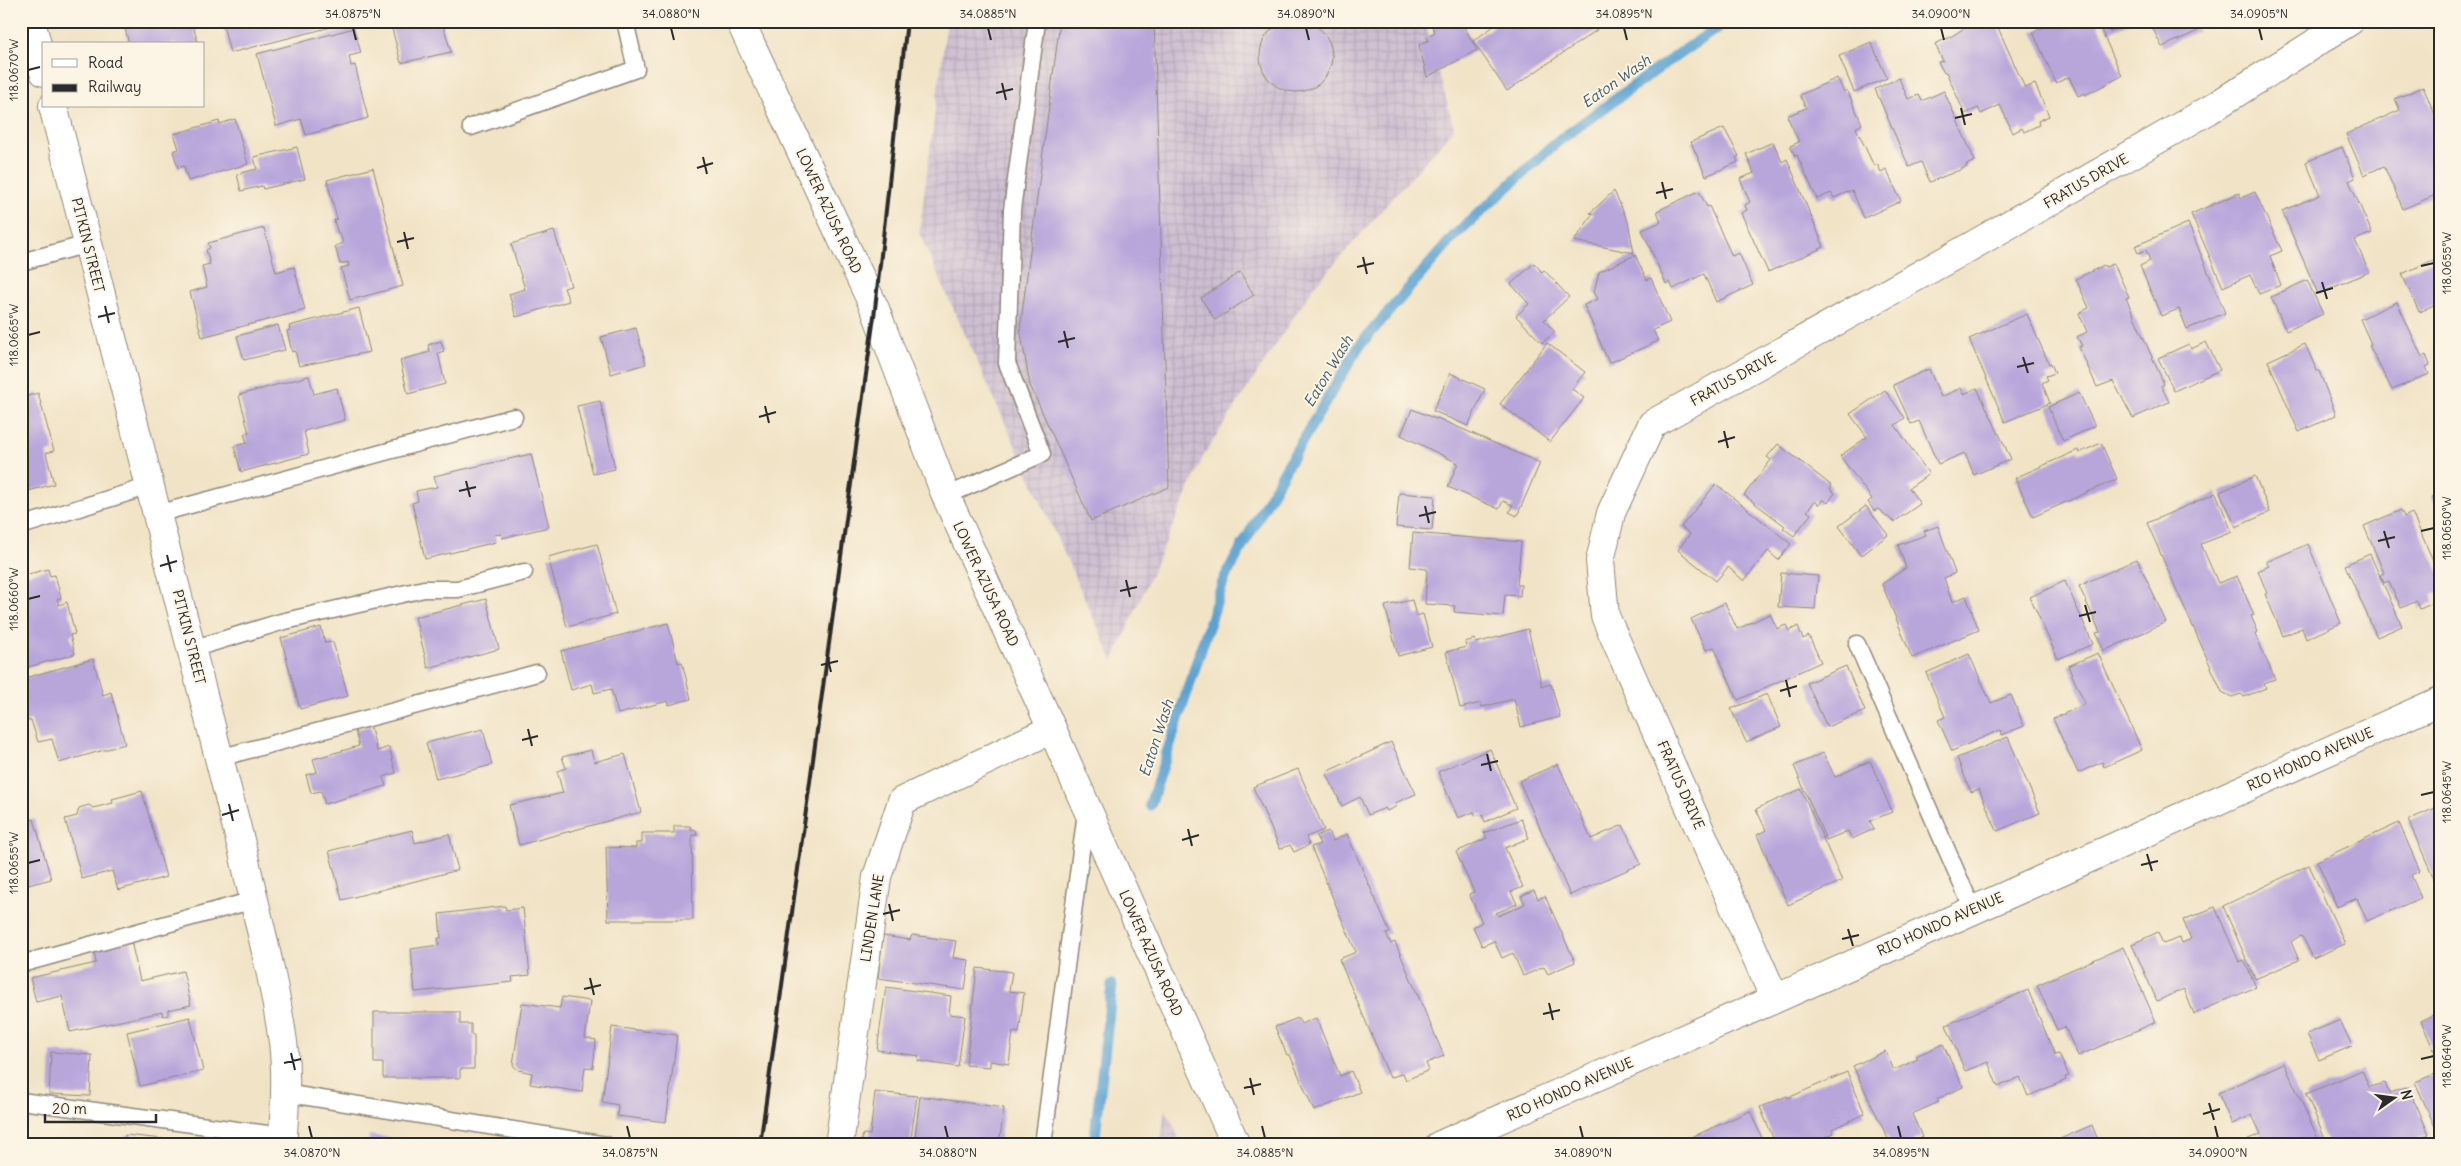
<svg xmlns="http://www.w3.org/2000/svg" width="2461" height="1166" font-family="Delius,sans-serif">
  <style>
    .industrial { fill: url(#industrial-grid) }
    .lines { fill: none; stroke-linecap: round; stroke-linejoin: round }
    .stream { stroke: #5ba2d1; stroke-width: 11 }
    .building { fill: #b8a6db }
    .service-casing { stroke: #8e8778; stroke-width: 19 }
    .minor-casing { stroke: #8e8778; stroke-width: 30 }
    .secondary-casing { stroke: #8e8778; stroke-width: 30 }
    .service { stroke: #fff; stroke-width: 16 }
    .minor { stroke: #fff; stroke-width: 28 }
    .secondary { stroke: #fff; stroke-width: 28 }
    .rail { stroke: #2b2b2b; stroke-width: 4 }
    .ticks { fill: none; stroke: #2b2b2b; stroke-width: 2 }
    .labels { text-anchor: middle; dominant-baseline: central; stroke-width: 4; stroke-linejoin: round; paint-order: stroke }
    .street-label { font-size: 14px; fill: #2b2b2b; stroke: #fcf5e5 }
    .water-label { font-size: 15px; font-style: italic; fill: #3e5b6d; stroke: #fcf5e5 }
    .neatline { fill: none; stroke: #2b2b2b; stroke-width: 2 }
    .ticks-label { font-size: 12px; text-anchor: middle; fill: #2b2b2b }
  </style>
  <defs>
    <pattern id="industrial-grid" width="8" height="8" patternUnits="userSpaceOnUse" patternTransform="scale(1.25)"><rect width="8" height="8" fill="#cebed1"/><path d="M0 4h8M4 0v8" fill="none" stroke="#b1a3b4"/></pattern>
  </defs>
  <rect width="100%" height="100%" fill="#fcf5e5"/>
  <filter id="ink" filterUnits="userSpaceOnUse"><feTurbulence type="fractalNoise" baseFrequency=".02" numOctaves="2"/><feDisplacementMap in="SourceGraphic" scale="10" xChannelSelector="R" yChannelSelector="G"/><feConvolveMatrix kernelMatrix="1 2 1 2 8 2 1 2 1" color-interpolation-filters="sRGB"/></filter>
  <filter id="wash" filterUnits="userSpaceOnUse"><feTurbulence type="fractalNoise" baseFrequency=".0096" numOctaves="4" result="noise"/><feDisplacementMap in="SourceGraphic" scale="20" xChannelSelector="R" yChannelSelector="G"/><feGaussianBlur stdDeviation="1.12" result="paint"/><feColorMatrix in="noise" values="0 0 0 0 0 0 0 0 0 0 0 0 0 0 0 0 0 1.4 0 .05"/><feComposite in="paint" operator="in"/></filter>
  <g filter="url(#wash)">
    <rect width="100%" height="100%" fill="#f1e3c6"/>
    <!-- industrial -->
    <path class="industrial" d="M947,21H1425L1454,129L1313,288L1205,453L1113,661L919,233Z
      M1165,1108L1182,1145H1160Z"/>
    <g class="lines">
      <!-- stream -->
      <path class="stream" d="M1150,805L1224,579L1286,468L1359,346L1454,236L1557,142L1660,67L1727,21
        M1094,1145L1112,985"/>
    </g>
    <g id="blocks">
      <!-- building -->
      <path class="building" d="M1260 56a36 36 0 1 1 72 0a36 36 0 1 1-72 0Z
        M123,21H192L198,44H129Z
        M222,21H351V22L230,53Z
        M390,21H442L451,52L401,63Z
        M1060,21H1154L1169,487L1091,521L1030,385L1020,329Z
        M1429,21H1451L1452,24L1461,21L1477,50L1427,77L1419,45L1429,40L1427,37L1435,32Z
        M1501,21H1592L1597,30L1507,91L1473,41Z
        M1983,21H1995L2025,88L2035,84L2049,116L2038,121L2039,125L2024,132L2022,128L2013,133L2000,105L1981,114L1978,108L1965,114L1946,72L1944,73L1938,62L1943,61L1935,44L1952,36L1969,25Z
        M2042,21H2097L2122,76L2085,95V93L2078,96L2069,77L2056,83L2033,32L2048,25Z
        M2104,21H2134L2109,32Z
        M2149,21H2193L2198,31L2162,47Z
        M354,28L361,53L349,56L351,66L355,65L368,118L306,135L301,119L276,126L257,54Z
        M1871,42L1887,78L1854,92L1839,56Z
        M1837,78L1844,92L1847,90L1862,124L1856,128L1874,166L1877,164L1881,172L1886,169L1901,201L1864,218L1852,190L1834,198L1831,193L1817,199L1797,155L1795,156L1790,146L1799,142L1787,116L1806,108L1800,95Z
        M1899,78L1908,99L1919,95L1922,101L1944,91L1975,161L1966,165L1967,167L1930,182L1921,162L1909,167L1875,89Z
        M2423,87L2440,126V193L2403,209L2384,166L2364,175L2346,134L2400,110L2395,99Z
        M235,119L248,164L188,181L184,166L178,168L173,151L179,149L174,134L219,121L220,124Z
        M1724,128L1739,156L1736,158L1738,162L1706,176L1691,142Z
        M1773,142L1782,162L1787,159L1824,247L1768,272L1741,213L1747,210L1745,205L1750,202L1740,179L1754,173L1746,154Z
        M297,147L305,179L263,189L262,186L241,191L237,174L257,169L254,157Z
        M2342,147L2355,178L2349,181L2372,233L2355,240L2369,272L2318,294L2282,211L2320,195L2306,162Z
        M373,168L403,286L350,300L341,268L349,266L348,262L340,264L335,246L343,243L340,233L338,234L334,220L337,219L327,180Z
        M1614,191L1628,222L1634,253L1574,241L1593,214L1590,213Z
        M1699,191L1707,207L1709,206L1732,256L1739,253L1753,285L1716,302L1704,274L1673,289L1670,282L1666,284L1642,230L1661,222L1657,211Z
        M2255,192L2282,251L2270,256L2281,285L2259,294L2250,275L2223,287L2191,214L2239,193L2241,198Z
        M2188,223L2225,313L2187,329L2179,309L2161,316L2140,266L2150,261L2146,250L2138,253L2135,246Z
        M264,228L276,272L294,267L305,310L202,337L190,292L207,287L202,266L210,264L206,250L210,248L208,243Z
        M554,231L571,286L564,288L569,301L516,317L509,294L525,289L511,244Z
        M1635,255L1647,280L1651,278L1670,322L1653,330L1658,341L1609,363L1584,305L1598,299L1594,292L1599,272Z
        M2440,257V302L2419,312L2402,274Z
        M1534,263L1542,272L1544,270L1569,297L1544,320L1555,332L1542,343L1516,316L1529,304L1511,284Z
        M2114,264L2129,297L2126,298L2164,384L2161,386L2169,402L2133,418L2113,381L2097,387L2079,347L2082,346L2077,337L2087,332L2079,313L2089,308L2076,279L2104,265L2105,267Z
        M1240,272L1254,295L1215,320L1201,298Z
        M2307,280L2323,314L2286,331L2271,297Z
        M2397,302L2422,357L2426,355L2430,365L2426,367L2429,374L2392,390L2369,345L2371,344L2360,319Z
        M359,308L370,352L299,366L295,351L292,352L287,331L290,330L289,326Z
        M2027,314L2049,364L2051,363L2055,373L2046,376L2048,380L2042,383L2050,403L2005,422L1969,339Z
        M278,325L285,350L244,360L237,336Z
        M636,328L646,364L611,374L601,337Z
        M441,341L444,351L438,353L445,384L408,394L400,360L430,352L428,345Z
        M2206,342L2220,370L2174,391L2158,358L2189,344L2191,349Z
        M1547,343L1585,372L1572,389L1584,398L1550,442L1500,404Z
        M2305,344L2317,371H2319L2336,415L2299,432L2268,361Z
        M1929,369L1941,397L1961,388L1964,394L1977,388L2011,459L1974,475L1965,453L1938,464L1919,421L1911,424L1893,385Z
        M1450,373L1485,389L1468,426L1433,411Z
        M309,376L314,394L337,388L345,420L304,431L309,454L241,472L234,446L247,443L244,434L249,433L239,395Z
        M1885,390L1905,418L1895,425L1929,474L1909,488L1920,504L1894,522L1878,509L1874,511L1868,502L1872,499L1840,456L1867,437L1850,414Z
        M38,393L54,451L46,453L54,484L21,493V398Z
        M2079,393L2095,426L2063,441L2048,407Z
        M600,401L615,469L593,474L577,406Z
        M1412,409L1436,419L1437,418L1540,463L1517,516L1509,512L1513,505L1503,501L1499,509L1448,487L1458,463L1401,435Z
        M2101,443L2117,479L2033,517L2015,478L2078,450L2079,453Z
        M1778,444L1832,486L1830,489L1835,493L1828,503L1823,499L1819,505L1815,501L1807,511L1811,514L1794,536L1783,528L1785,526L1744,495L1771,460L1767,457Z
        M531,454L549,527L502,538L501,534L494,535L496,542L425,559L412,503L418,501L416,491L437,487L434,476Z
        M2255,476L2270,512L2236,527L2220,492Z
        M1716,484L1791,544L1778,560L1768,551L1744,581L1728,567L1716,581L1678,550L1690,534L1681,527Z
        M1399,493L1435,496L1432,530L1396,527Z
        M2216,493L2232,532L2201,544L2218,583L2237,576L2254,615L2251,616L2258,632L2255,634L2275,679L2264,683L2266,688L2244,697L2241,694L2232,697L2222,692L2147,523Z
        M2440,493V513L2432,497Z
        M1866,506L1888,535L1861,556L1839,526Z
        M2401,510L2404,517L2412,513L2440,576V592L2432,595L2435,602L2420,609L2417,601L2401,608L2389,581L2384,583L2380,575L2384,573L2364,526Z
        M1938,526L1955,573L1944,578L1952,602L1966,596L1979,630L1912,658L1882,584L1906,568L1898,545L1926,535L1924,531Z
        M1413,533L1521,542L1517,585H1521L1520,596L1505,595L1503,616L1454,612L1455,606L1425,604L1427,569L1410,567Z
        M597,544L616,614L567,627L548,557Z
        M2308,544L2341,623L2306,639L2302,628L2283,636L2265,594L2267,593L2258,571L2269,566L2266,562Z
        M2370,554L2402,626L2377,637L2345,565Z
        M2137,559L2166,622L2104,651L2096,633L2100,632L2079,586Z
        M48,569L50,576L55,575L61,598L57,599L59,605L67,602L75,634L70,635L75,654L21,669V576Z
        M1781,573L1818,576L1815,609L1778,607Z
        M2065,581L2093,644L2058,659L2030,597Z
        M486,599L499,649L428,668L415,617Z
        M1412,600L1416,616L1423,614L1432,647L1398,656L1385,606Z
        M1725,603L1737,629L1770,614L1777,629L1786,625L1789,631L1798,626L1803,639L1809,636L1821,662L1738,700L1714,647L1706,650L1691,619Z
        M668,623L678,663L682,662L691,699L669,705L668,701L618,714L611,689L594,693L592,684L571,690L561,651Z
        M321,627L325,643L333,642L348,696L300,709L281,638Z
        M1528,629L1542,686L1551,684L1560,717L1521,727L1514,699L1482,707L1481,703L1460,708L1446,652L1466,647L1465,642L1475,639L1476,643Z
        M2098,653L2142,750L2104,767L2102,762L2078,773L2053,719L2085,704L2068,666Z
        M1969,654L1991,703L2011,695L2024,726L2002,735L2000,730L1952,751L1938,720L1945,717L1926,673Z
        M93,659L103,695L111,692L125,744L59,763L52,739L38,742L31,720L21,722V679Z
        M1846,666L1865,711L1827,727L1807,683Z
        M1767,694L1781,727L1746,742L1731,709Z
        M370,726L377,751L389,747L396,773L383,777L386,786L325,804L321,791L311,793L306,775L317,772L313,759L359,746L355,730Z
        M483,729L492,765L436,779L426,743Z
        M2008,737L2040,813L1997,831L1979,789L1971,792L1957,758Z
        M1391,742L1416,794L1395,803L1397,806L1387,811L1385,808L1368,815L1360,797L1342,806L1326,772Z
        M1490,749L1516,808L1485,822L1482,814L1476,816L1474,812L1458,818L1438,772Z
        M591,750L594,762L625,754L641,812L519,845L509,805L563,793L557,771L566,768L562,757Z
        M1823,753L1835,777L1870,761L1892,812L1870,821L1874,829L1852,839L1848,831L1826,840L1794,766Z
        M1558,764L1591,839L1623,825L1641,864L1570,895L1519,781Z
        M1298,769L1324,830L1306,837L1309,845L1294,852L1290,845L1280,849L1253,787Z
        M1801,789L1842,881L1788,905L1757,835L1766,830L1756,809Z
        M142,791L166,877L118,890L112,871L82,879L65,819L77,816L79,808L89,805L93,808L113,803L112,799Z
        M2440,806V892L2408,820Z
        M34,819L51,879L21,887V822Z
        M1521,819L1529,838L1505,848L1523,887L1511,892L1517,904L1496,913L1498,916L1525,904L1521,896L1534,890L1538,899L1545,896L1575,962L1548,974L1544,967L1523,976L1513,953L1502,958L1494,941L1482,946L1473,927L1482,922L1469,894L1474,892L1456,852L1487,838L1484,833Z
        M2399,823L2420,871L2411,875L2421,898L2367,921L2357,898L2337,907L2317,861Z
        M674,826H690L691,829L696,830L697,835H692L693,920H608L606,847L636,848V843H642V833H674Z
        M412,830L415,843L449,834L458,870L342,900L329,851Z
        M1328,831L1333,841L1347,834L1390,933L1386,934L1391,944L1395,942L1444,1056L1426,1063L1429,1070L1406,1080L1403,1073L1390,1078L1339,959L1356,952L1311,847L1320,844L1316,836Z
        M2309,865L2345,944L2313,958L2302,936L2298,937L2291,942L2299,960L2255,979L2223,906Z
        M505,906L506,910L523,908L530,975L512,977L513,982L415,992L411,949L439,945L438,938H441L439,914Z
        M2215,907L2239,962L2244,960L2256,987L2194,1014L2184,989L2157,1001L2132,944L2158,932L2163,944L2180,938L2182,943L2191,939L2183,920Z
        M912,935L956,941L953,958L969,960L965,990L878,978L883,936L910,940Z
        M131,941L140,981L183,971L191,1005L168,1010V1015L163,1016L162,1012L70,1032L62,996L36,1002L30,978L96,963L94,950Z
        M2123,947L2156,1022L2078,1056L2065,1027L2057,1030L2037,985Z
        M977,968L1012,972L1009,991L1024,993L1019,1033L1013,1032L1009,1064L990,1061V1067L966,1065Z
        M886,987L951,996L949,1014L965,1016L958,1067L918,1061L919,1056L877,1050Z
        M2028,990L2055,1055L2059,1054L2069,1076L2065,1077L2066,1080L2028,1096L2020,1077L1998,1087L1988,1062L1965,1071L1946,1025Z
        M562,997L590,1001L585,1038L596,1040L593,1068L585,1067L582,1092L530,1084L532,1073L518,1070L513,1065L522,1003L560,1008Z
        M374,1012H460V1024H471V1035H474V1069H460V1078H383V1063H374Z
        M2440,1012V1064L2421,1021Z
        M190,1017L203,1071L140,1086L127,1032Z
        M1298,1018L1301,1024L1316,1018L1340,1076L1351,1071L1360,1092L1314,1111L1290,1055H1287L1275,1027Z
        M2340,1020L2352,1046L2319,1060L2307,1034Z
        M612,1027L677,1035L666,1122L617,1116L618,1105L602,1102Z
        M1943,1044L1963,1087L1937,1099L1939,1102L1912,1114L1922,1137L1904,1145H1891L1853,1066L1885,1051L1894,1070L1918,1059L1916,1056Z
        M51,1052L92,1055L90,1096L49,1094Z
        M2284,1063L2321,1145H2245L2250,1143L2248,1139L2261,1134L2252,1115L2232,1124L2218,1093Z
        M2362,1070L2369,1087L2385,1083L2389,1093L2408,1087L2429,1134L2403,1145H2328L2306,1094Z
        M1847,1072L1865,1114L1832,1129L1834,1133L1807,1145L1805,1141L1795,1145H1776L1760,1107L1787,1096L1788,1098Z
        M2440,1072V1127L2436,1129L2415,1082Z
        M875,1092L917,1096L910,1145H861L863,1134L870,1135Z
        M920,1096L1004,1108L999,1145H914Z
        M1750,1111L1765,1145H1674Z
        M2092,1125L2100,1145H2063L2060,1139Z
        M125,1135L163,1139L162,1145H124Z
        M369,1135L434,1144V1145H368Z"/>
    </g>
  </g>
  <g filter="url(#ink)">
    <use href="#blocks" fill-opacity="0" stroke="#8e8778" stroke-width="1"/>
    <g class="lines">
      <defs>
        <path id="service" d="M471,127L636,69L625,21
          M21,262L88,244
          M946,496L1042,454L1007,363L1012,210L1037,21
          M157,514L514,417
          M21,526L150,486
          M1857,644L1973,910
          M192,649L281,622L424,589H458L524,572
          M219,758L537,673
          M21,964L254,900
          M284,1093L606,1145
          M21,1101L282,1136
          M1043,1145L1086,812"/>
        <path id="minor" d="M31,21L44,72
          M53,106L243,852C257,915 274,978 283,1042C287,1075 285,1112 282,1145
          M1775,999L1605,616L1600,561L1611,513L1652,424L1968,248L2209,110L2350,21
          M839,1145L877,877L902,801L1052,729
          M1440,1145L1775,999L2440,701"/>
        <path id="secondary" d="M740,21L875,309L946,496L1052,729L1236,1145"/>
      </defs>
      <!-- service casing -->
      <use href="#service" class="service-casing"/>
      <!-- minor casing -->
      <use href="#minor" class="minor-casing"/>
      <!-- secondary casing -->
      <use href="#secondary" class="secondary-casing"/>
      <!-- service -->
      <use href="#service" class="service"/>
      <!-- minor -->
      <use href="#minor" class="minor"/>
      <!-- secondary -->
      <use href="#secondary" class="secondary"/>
      <!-- rail -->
      <path class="rail" d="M760,1145L875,309L907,21"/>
    </g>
  </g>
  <!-- ticks -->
  <path class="ticks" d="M353,28L356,40M671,28L674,40M988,28L991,40M1306,28L1309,40M1624,28L1627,40M1941,28L1944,40M2259,28L2262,40M28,70L40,67M1002,83L1006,100M996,93L1013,89M1961,108L1965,125M1955,118L1972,114M703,157L707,174M697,168L713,163M1662,182L1666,199M1656,193L1673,189M404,232L408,249M397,242L414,238M1363,257L1367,274M2421,266L2434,263M1357,267L1374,263M2322,282L2327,299M2316,293L2333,288M105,306L109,323M98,317L115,313M1064,331L1068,348M28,335L40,332M1058,342L1075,338M2023,357L2028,373M2017,367L2034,363M765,406L769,423M759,417L776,412M1724,431L1728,448M1718,442L1735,437M466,481L470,497M459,491L476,487M1425,506L1429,523M1419,516L1436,512M2384,531L2389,548M2421,531L2434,528M2378,541L2395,537M167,555L171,572M160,566L177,561M1126,580L1130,597M1120,591L1137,587M28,599L40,596M2085,605L2090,622M2079,616L2096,612M827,655L831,672M821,665L838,661M1786,680L1790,697M1780,691L1797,686M528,729L532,746M522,740L538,736M1487,754L1491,771M1481,765L1498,761M2421,795L2434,792M229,804L233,821M222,815L239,810M1188,829L1192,846M1182,840L1199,835M2147,854L2152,871M28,863L40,860M2141,865L2158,861M889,904L893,921M883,914L900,910M1848,929L1853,946M1842,939L1859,935M590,978L594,995M584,989L601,985M1549,1003L1553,1020M1543,1014L1560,1010M291,1053L295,1070M2421,1059L2434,1056M284,1063L301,1059M1250,1078L1254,1095M1244,1088L1261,1084M2209,1103L2214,1120M2203,1114L2220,1109M309,1126L312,1138M627,1126L630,1138M945,1126L948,1138M1262,1126L1265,1138M1580,1126L1583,1138M1898,1126L1901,1138M2215,1126L2218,1138"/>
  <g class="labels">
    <!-- street labels -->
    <g class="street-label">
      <text transform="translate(2086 181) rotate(-30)">FRATUS DRIVE</text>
      <text transform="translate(829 211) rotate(65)">LOWER AZUSA ROAD</text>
      <text transform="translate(88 245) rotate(76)">PITKIN STREET</text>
      <text transform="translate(1733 379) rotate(-29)">FRATUS DRIVE</text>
      <text transform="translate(986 584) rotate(65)">LOWER AZUSA ROAD</text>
      <text transform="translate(189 637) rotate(76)">PITKIN STREET</text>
      <text transform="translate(2310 759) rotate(-24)">RIO HONDO AVENUE</text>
      <text transform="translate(1681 785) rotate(66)">FRATUS DRIVE</text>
      <text transform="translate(872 918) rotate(-81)">LINDEN LANE</text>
      <text transform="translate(1940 924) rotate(-24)">RIO HONDO AVENUE</text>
      <text transform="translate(1151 953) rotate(66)">LOWER AZUSA ROAD</text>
      <text transform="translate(1570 1089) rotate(-24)">RIO HONDO AVENUE</text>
    </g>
    <!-- water labels -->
    <g class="water-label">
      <text transform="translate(1616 81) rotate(-35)">Eaton Wash</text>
      <text transform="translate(1328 371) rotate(-59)">Eaton Wash</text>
      <text transform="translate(1156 738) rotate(-72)">Eaton Wash</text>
    </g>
  </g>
  <!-- margin -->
  <rect width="2461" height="1166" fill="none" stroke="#fcf5e5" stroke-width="55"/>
  <!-- legend -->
  <rect x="42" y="42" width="162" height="65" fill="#fcf5e5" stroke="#a8a49b"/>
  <rect x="52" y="59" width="25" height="8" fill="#ffffff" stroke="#a8a49b"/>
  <text x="88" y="68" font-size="15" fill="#2b2b2b">Road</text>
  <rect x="52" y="84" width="25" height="8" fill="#2b2b2b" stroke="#a8a49b"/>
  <text x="88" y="92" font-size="15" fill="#2b2b2b">Railway</text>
  <!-- north arrow -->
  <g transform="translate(2394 1098) rotate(76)" stroke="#fcf5e5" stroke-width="4" paint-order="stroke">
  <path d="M0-4L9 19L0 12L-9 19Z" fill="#2b2b2b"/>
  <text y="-8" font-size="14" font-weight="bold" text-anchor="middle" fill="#2b2b2b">N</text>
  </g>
  <!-- scale -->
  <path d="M45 1114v8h111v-8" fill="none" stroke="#2b2b2b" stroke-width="2.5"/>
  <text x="52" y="1114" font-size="15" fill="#2b2b2b" stroke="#fcf5e5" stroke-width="4" paint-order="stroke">20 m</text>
  <rect x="28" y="28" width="2406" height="1110" class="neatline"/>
  <g class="ticks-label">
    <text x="353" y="18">34.0875°N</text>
    <text x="671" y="18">34.0880°N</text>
    <text x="988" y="18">34.0885°N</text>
    <text x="1306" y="18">34.0890°N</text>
    <text x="1624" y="18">34.0895°N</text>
    <text x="1941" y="18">34.0900°N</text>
    <text x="2259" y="18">34.0905°N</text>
    <text transform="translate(14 70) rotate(-90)" y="4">118.0670°W</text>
    <text transform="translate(2447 263) rotate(-90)" y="4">118.0655°W</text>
    <text transform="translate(14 335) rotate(-90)" y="4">118.0665°W</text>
    <text transform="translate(2447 528) rotate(-90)" y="4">118.0650°W</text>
    <text transform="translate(14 599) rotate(-90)" y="4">118.0660°W</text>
    <text transform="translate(2447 792) rotate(-90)" y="4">118.0645°W</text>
    <text transform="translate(14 863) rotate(-90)" y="4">118.0655°W</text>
    <text transform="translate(2447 1056) rotate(-90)" y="4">118.0640°W</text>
    <text x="312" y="1157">34.0870°N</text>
    <text x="630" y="1157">34.0875°N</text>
    <text x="948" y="1157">34.0880°N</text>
    <text x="1265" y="1157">34.0885°N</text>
    <text x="1583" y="1157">34.0890°N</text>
    <text x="1901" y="1157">34.0895°N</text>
    <text x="2218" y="1157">34.0900°N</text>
  </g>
</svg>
